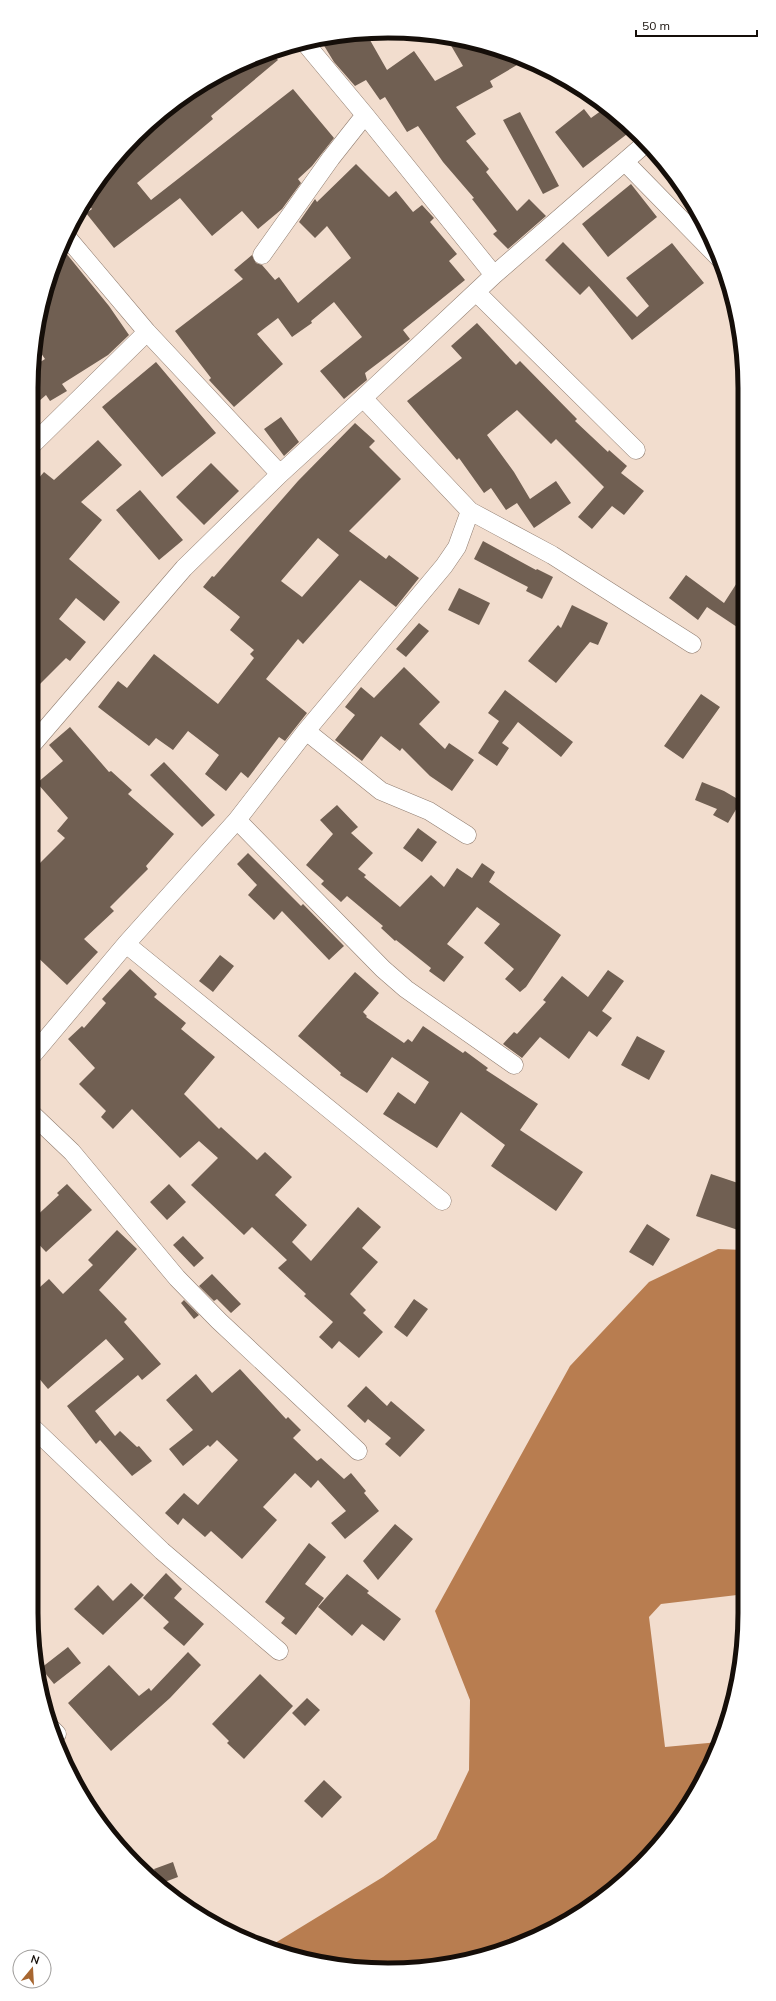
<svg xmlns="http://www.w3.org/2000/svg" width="776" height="2001" font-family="Mulish,sans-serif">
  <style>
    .water { fill: #b87d50 }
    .building { fill: #705f52; fill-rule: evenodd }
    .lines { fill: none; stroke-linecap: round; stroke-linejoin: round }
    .minor-casing { stroke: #907d70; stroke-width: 19 }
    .minor { stroke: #fff; stroke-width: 18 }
    .rim { fill: none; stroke: #150e09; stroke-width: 5 }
  </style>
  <rect width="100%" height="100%" fill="#f2ddce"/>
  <!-- water -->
  <path class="water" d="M718,1249L744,1250L745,1613L740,1648L737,1595L661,1604L649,1617L665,1747L719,1742L708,1771L671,1830L586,1910L525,1943L458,1963L341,1967L273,1951L260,1945L275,1943L383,1877L436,1839L469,1770L470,1700L435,1611L570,1366L649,1282Z"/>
  <!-- building -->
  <path class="building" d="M366,33L387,70L414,51L435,81L463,66L446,37L481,43L522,62L490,81L493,87L456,107L476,134L466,141L489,169L486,172L517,211L529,199L546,216L508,249L493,234L497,231L472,199L474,198L443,162L418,126L407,132L385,97L380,100L366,80L355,86L334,62L320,39L342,34Z
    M270,51L278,60L211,116L213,119L137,183L151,200L293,89L334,138L312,166L298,179L301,183L282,209L258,229L242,211L212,236L180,198L114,248L86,213L92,209L86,201L105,170L135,139L166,113L165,111L204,82L206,85L218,75Z
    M605,108L631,131L583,168L555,132L584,109L591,118Z
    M520,112L559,186L543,194L503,120Z
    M356,164L389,197L396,191L413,212L422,205L434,218L430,222L457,254L449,261L465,280L403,330L410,339L365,373L367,380L344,399L320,371L362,337L334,302L311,321L312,323L292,337L278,318L257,334L283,364L234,407L209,380L211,378L175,331L243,279L234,270L252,255L256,263L262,265L275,280L279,277L298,303L351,258L327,226L315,238L299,222L315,199L317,202Z
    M631,184L657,217L608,257L582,224Z
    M563,242L637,317L649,306L626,278L672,243L704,283L632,340L589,286L580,295L545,260Z
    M61,247L109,306L129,335L108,355L62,384L67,391L50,401L46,395L31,408L34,366L45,359L36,346L43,295Z
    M477,323L516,365L520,361L577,419L575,421L608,452L609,450L627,466L621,473L644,491L624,515L612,506L592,529L578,517L604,487L556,439L551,444L517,410L487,435L514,472L530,499L556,481L571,503L534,528L517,503L506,510L491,488L484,493L459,458L457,460L407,401L462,358L451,346Z
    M156,362L216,433L162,477L102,407Z
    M281,417L299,442L284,456L264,429Z
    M355,423L375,441L369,447L401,479L349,531L386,559L389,555L419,578L396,607L360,580L303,644L298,639L266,679L307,713L285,741L279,737L248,778L241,772L226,791L205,774L219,755L188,731L173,750L156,738L149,746L98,707L118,681L127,688L154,654L218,704L254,658L250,654L254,650L230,630L240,617L203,587L212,576L214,577L298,481ZM318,538L339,555L302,597L281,581Z
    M98,440L122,465L81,502L102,520L69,559L120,602L104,621L76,598L59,619L86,642L70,661L66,658L31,693V487L44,472L54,480Z
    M211,463L239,491L204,525L176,497Z
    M140,490L183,540L159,560L116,510Z
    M483,541L536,570L537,569L553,577L542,599L526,591L528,587L474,559Z
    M686,575L724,603L742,575L743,631L707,607L698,620L669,598Z
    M459,588L490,603L479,625L448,610Z
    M572,605L608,623L598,645L590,642L556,683L528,661L558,625L561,628Z
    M419,623L429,631L406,657L396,649Z
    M404,667L440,702L419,724L445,749L449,743L474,760L452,791L430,776L402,748L400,751L381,736L362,761L335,740L355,715L345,707L361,687L374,698Z
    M505,690L573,742L561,757L518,722L502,743L509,748L497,766L478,753L499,721L488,713Z
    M701,694L720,707L683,759L664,746Z
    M70,727L109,772L111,771L132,790L128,794L174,834L146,866L148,869L110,907L114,911L84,939L98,952L67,985L31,951V872L65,838L57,831L68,818L37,783L63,761L49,745Z
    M164,762L215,815L202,827L150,775Z
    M702,782L724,791L741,801L728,823L713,815L717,809L695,800Z
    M337,805L358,827L351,833L373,853L358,869L366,875L364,877L400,907L431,875L444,887L457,868L472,878L482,863L495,872L489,882L561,935L526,987L520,992L505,979L514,969L484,943L500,924L477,907L447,944L464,957L444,982L429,971L431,968L396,940L395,941L381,928L383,926L347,896L341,902L321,884L324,881L306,865L333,834L320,820Z
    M418,828L437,842L422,862L403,848Z
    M248,853L301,906L303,904L344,946L329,960L282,911L274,920L248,895L257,885L237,864Z
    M220,955L234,966L213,992L199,981Z
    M130,969L157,994L154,997L186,1023L181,1029L215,1057L184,1094L219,1129L221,1127L257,1160L265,1152L292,1177L275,1195L307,1225L292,1242L311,1261L358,1207L381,1227L362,1248L378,1262L350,1294L366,1310L363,1313L383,1332L359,1358L339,1341L332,1349L319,1337L333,1322L304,1296L306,1294L278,1268L287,1260L252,1227L244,1235L191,1185L218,1158L199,1141L180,1158L132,1109L113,1129L101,1117L106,1111L79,1084L95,1068L68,1039L82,1026L84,1028L106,1003L102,999Z
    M608,970L624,981L602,1011L612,1018L597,1037L589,1031L569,1059L540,1037L522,1058L503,1044L514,1032L517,1034L546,1002L543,1000L562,976L588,997Z
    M355,972L379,993L363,1012L367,1016L366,1017L404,1043L408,1039L412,1042L423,1026L463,1053L465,1051L488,1068L486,1070L538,1104L520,1130L583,1172L556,1211L491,1166L505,1145L461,1112L437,1148L383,1114L398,1092L415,1104L429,1082L392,1057L367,1093L340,1075L341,1073L298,1036Z
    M637,1036L665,1051L649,1080L621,1065Z
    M711,1174L744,1185V1232L696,1216Z
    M67,1184L92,1210L46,1252L31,1236V1221L59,1195L57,1193Z
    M169,1184L186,1202L167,1220L150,1202Z
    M647,1224L670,1239L653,1266L629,1252Z
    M117,1230L137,1249L99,1290L127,1319L124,1322L161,1364L142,1380L138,1375L95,1411L115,1436L120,1431L137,1447L139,1446L152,1461L132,1476L100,1440L96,1444L67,1406L124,1359L106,1339L48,1389L31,1369V1295L49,1279L63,1294L93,1265L88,1260Z
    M183,1236L204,1258L194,1267L173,1245Z
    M212,1274L241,1304L231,1313L217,1299L214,1301L199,1286Z
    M414,1299L428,1309L407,1337L394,1327Z
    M184,1300L199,1315L194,1319L181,1303Z
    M240,1369L286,1419L288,1417L301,1430L293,1438L317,1461L321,1458L344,1479L351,1473L366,1491L364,1493L379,1511L345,1539L331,1523L346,1511L318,1480L311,1488L295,1473L263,1507L277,1520L242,1559L211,1531L205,1537L183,1518L178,1525L165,1513L184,1493L198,1505L238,1460L217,1440L210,1447L208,1445L183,1466L169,1449L193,1430L166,1400L196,1374L212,1393Z
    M366,1386L387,1406L391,1401L425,1430L400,1457L385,1444L391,1438L368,1419L365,1423L347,1406Z
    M395,1524L413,1539L378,1580L363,1561Z
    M309,1543L326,1557L305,1584L324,1598L296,1635L281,1623L285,1618L265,1602Z
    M166,1573L182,1589L174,1598L204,1624L184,1646L163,1628L169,1622L143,1598Z
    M347,1574L369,1591L367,1593L401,1619L384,1641L362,1624L352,1636L318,1607Z
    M131,1583L144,1595L103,1635L74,1609L98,1585L113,1601Z
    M68,1647L81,1663L54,1684L41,1668Z
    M188,1652L201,1665L170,1698L111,1751L68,1703L109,1665L139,1696L149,1688L151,1691Z
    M260,1674L293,1706L244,1759L227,1743L229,1741L212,1724Z
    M307,1698L320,1710L305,1726L292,1713Z
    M324,1780L342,1797L322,1818L304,1801Z
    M173,1862L178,1877L162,1883L158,1880L154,1869Z"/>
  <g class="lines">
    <defs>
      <path id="minor" d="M305,43L365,115L494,275
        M625,162L720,259
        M66,236L147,332L280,474
        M262,255L331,158L365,115
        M476,292L636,450
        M31,446L147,332
        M470,511L552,555L692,644
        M306,731L381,791L429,811L467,835
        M31,746L184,568L280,474L363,398L494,275L646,143
        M237,820L383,969L406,989L514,1065
        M126,944L442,1201
        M31,1057L126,944L237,820L306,731L444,566L457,547L470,511L363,398
        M31,1113L72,1152L177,1278L219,1321L358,1451
        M31,1426L162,1551L279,1651
        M50,1727L57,1734"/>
    </defs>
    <!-- minor casing -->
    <use href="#minor" class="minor-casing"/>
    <!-- minor -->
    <use href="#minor" class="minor"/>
  </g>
  <!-- crop -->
  <path d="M0 0H776V2001H0ZM388 38H388A350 350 0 0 1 738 388V1613A350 350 0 0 1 388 1963H388A350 350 0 0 1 38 1613V388A350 350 0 0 1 388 38Z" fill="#fff" fill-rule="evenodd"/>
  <path class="rim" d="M388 38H388A350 350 0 0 1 738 388V1613A350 350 0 0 1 388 1963H388A350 350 0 0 1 38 1613V388A350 350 0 0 1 388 38Z"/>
  <!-- north arrow -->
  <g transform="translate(32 1969) rotate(18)"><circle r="19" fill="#ffffff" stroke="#a19f9d"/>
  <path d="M0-3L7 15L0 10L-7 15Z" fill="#a76630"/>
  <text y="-6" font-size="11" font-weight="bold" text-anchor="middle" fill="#150e09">N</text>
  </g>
  <!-- scale -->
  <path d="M636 30v6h121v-6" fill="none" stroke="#150e09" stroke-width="2"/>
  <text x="642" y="30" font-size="12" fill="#150e09" stroke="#ffffff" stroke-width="3" paint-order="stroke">50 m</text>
</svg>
